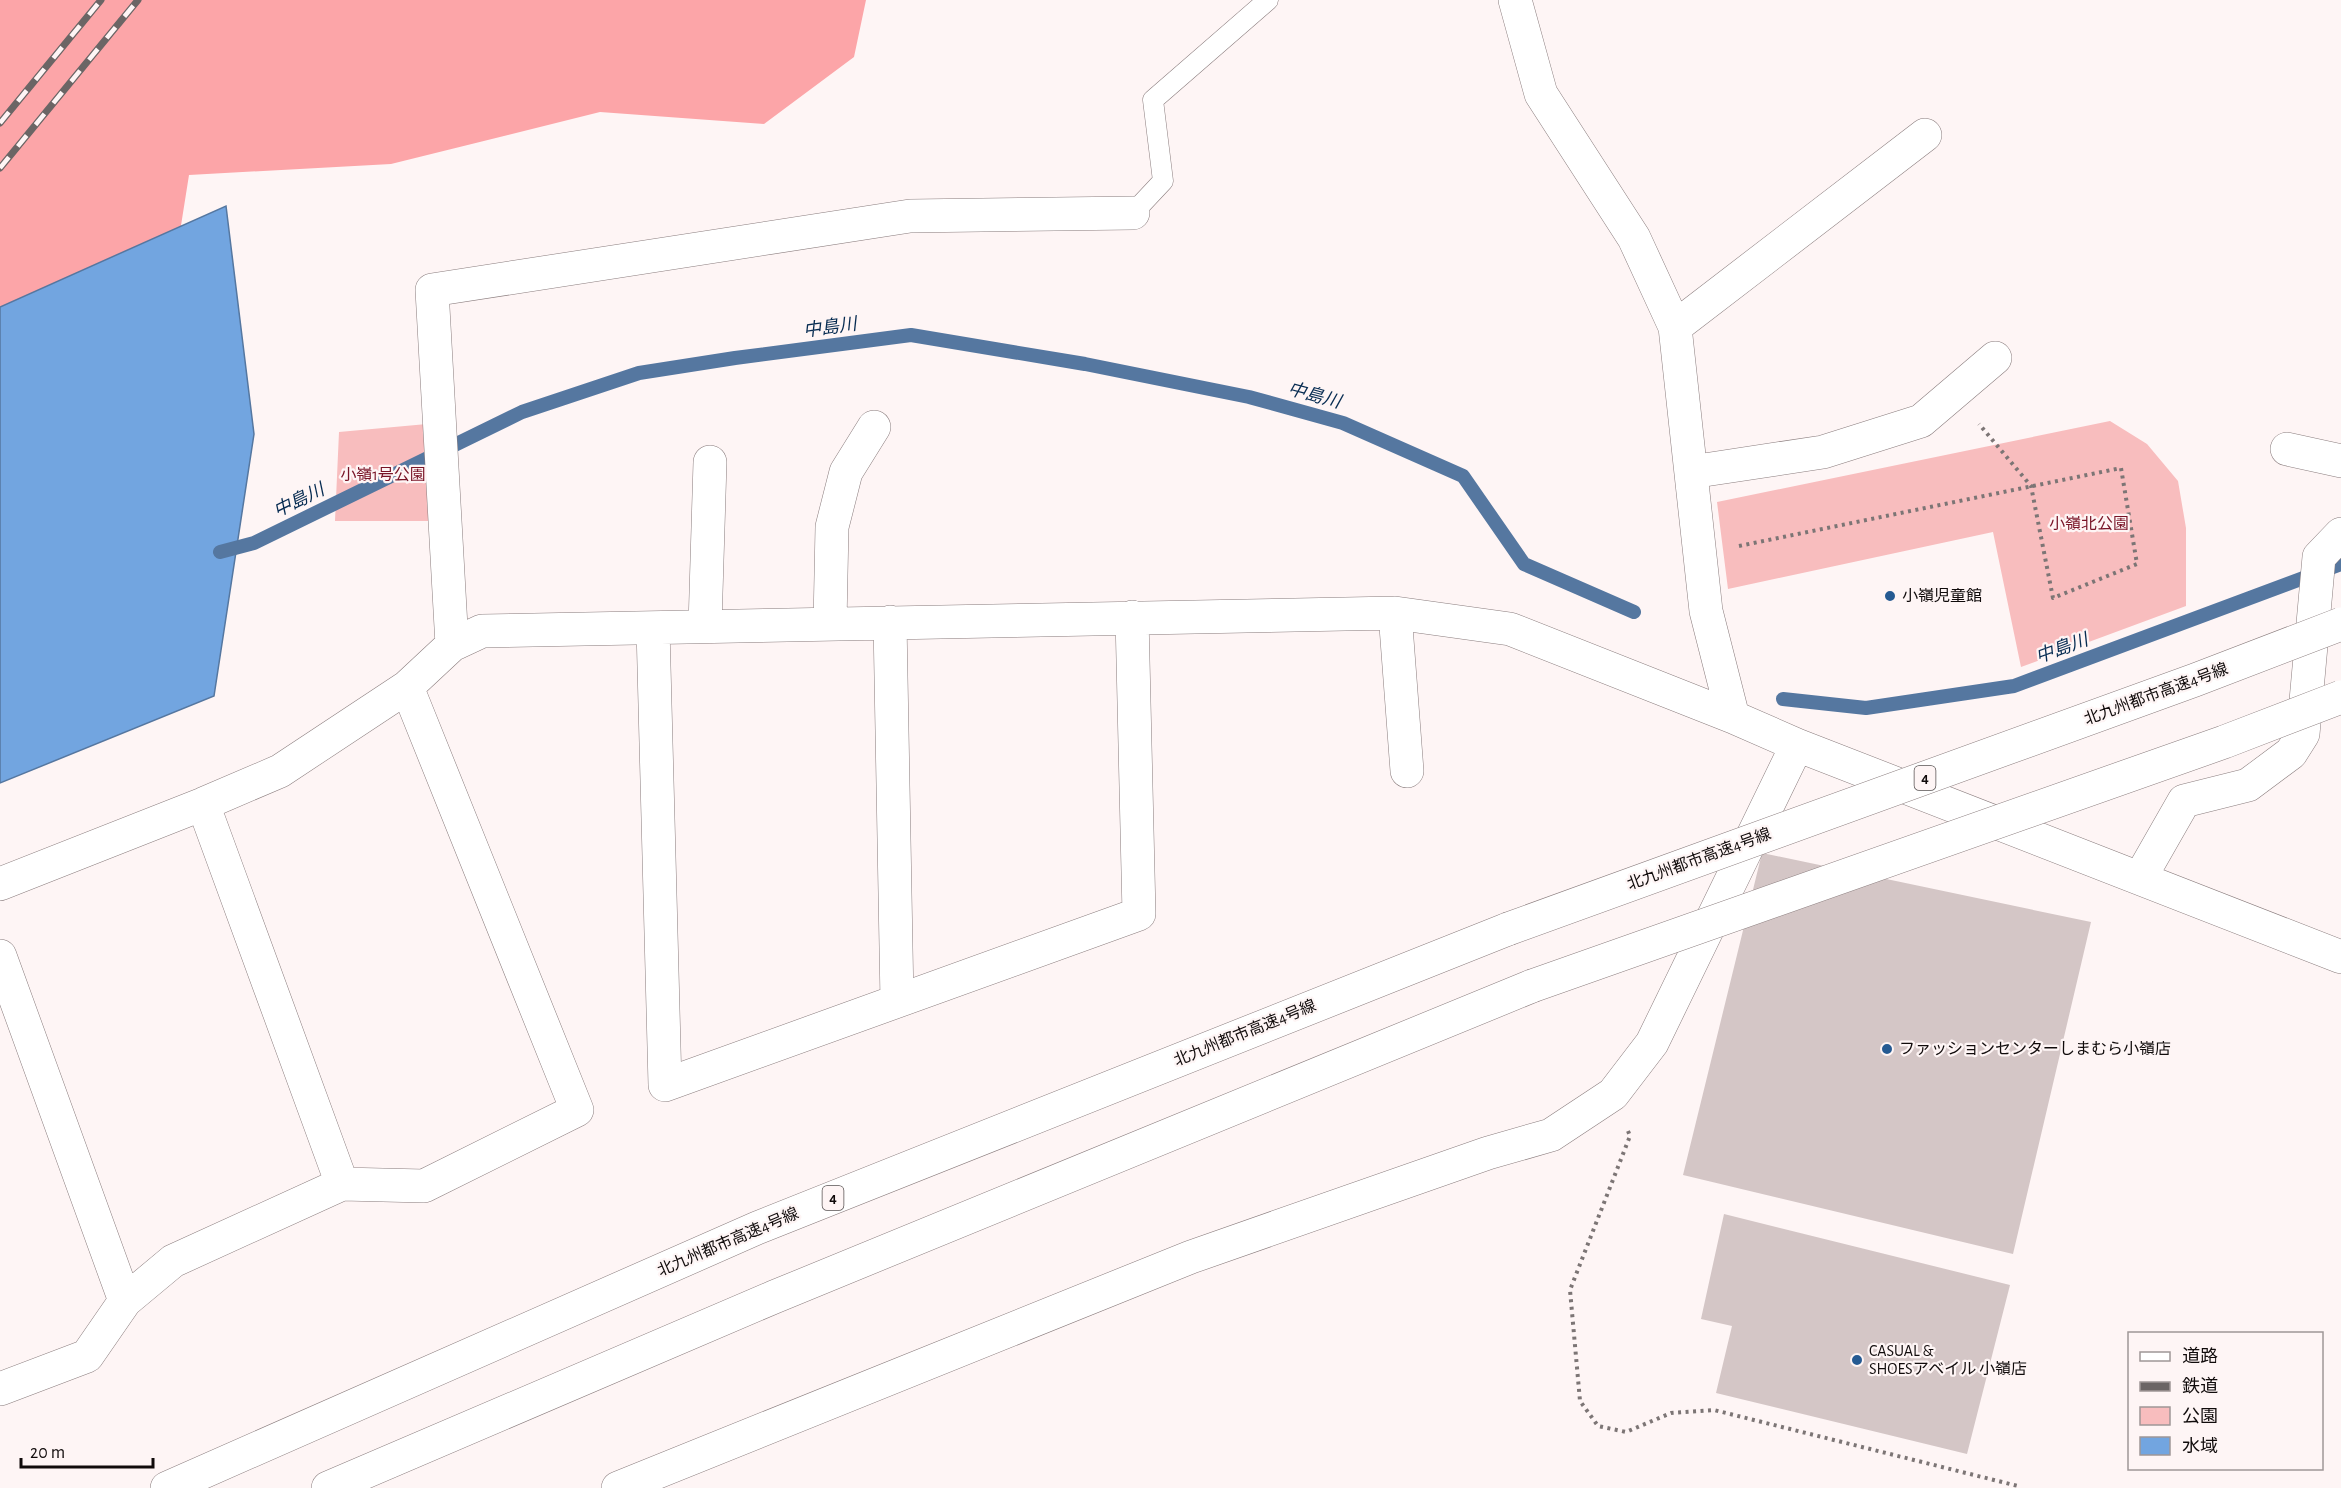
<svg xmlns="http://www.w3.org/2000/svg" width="2341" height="1488" font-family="'Alegreya Sans','Noto Sans JP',sans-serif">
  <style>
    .green { fill: #f8bdbe }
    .forest { fill: #fca5a8 }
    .water { fill: #72a5e0; stroke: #5577a0; stroke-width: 1.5 }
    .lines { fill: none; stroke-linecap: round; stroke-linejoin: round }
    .stream { stroke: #5577a0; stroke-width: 14 }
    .building { fill: #d4c6c6 }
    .lane-casing { stroke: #8a7d7e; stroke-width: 21 }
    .street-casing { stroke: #8a7d7e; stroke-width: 34 }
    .highway-casing { stroke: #8a7d7e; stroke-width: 34 }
    .path { stroke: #7c7575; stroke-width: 4; stroke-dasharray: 3 4.5; stroke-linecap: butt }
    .lane { stroke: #fff; stroke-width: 20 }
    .street { stroke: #fff; stroke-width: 33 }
    .highway { stroke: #fff; stroke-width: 33 }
    .rail-casing { stroke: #6b6565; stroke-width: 7 }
    .rail { stroke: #fef5f5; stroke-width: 4.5; stroke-dasharray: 14; stroke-linecap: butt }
    .highway-bridge-casing { stroke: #8a7d7e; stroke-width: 34; stroke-linecap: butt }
    .highway-bridge { stroke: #fff; stroke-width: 33 }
    .poi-dot { fill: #255a92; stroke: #fef5f5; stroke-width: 2 }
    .labels { text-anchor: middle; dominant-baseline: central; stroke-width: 4.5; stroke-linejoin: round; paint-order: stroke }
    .shield { fill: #fef5f5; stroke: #575151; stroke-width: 1.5 }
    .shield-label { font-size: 15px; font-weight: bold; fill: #100b0b }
    .park-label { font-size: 16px; fill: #781326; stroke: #fef5f5 }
    .poi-label { font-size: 16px; fill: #100b0b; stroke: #fef5f5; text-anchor: start }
    .street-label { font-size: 16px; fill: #100b0b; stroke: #fef5f5 }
    .water-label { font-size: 18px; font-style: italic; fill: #062b51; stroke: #fef5f5 }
  </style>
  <rect width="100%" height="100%" fill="#fef5f5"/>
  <!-- green -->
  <path class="green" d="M2110,421L2147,444L2178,481L2186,528V606L2021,667L1993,532L1728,589L1717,502Z
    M427,424L429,521H335L339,432Z"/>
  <!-- forest -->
  <path class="forest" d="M0,0H866L854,57L764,124L600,112L391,164L189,175L173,276L0,384Z"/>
  <!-- water -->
  <path class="water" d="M226,206L254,434L214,696L0,783V307Z"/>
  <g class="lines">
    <!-- stream -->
    <path class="stream" d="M220,552L254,543L522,412L639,373L735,358L911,335L1085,364L1249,397L1343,423L1463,476L1524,564L1634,612
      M1783,699L1866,708L2014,686L2341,564"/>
  </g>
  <!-- building -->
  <path class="building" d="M1762,853L2091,922L2013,1254L1683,1175Z
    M1724,1214L2010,1285L1967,1454L1716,1393L1732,1326L1701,1319Z"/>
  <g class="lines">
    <defs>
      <path id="lane" d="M1133,213L1163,181L1153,100L1268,0"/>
      <path id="street" d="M1515,0L1541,94L1634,238L1675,327L1706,611L1733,717
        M1675,327L1925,135
        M2287,449L2341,461
        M1691,472L1823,452L1921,421L1995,358
        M1395,613L1407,771
        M890,622L897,1001
        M830,623L832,527L846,472L874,427
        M705,626L710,462
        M653,628L665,1085L1139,914L1132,617
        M452,645L432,290L910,216L1133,213
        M203,804L342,1184
        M2140,878L2184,801L2248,785L2291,753L2303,734L2319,557L2341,534
        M0,884L203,804L280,771L407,687L452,645L482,631L1395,613L1510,629L1733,717L1797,745L2341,957
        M0,956L125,1301
        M0,1389L87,1356L125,1301L173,1261L342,1184L424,1186L577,1110L407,687
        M618,1488L1191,1257L1488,1153L1551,1135L1613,1094L1652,1043L1797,745"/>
      <path id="highway" d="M167,1488L757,1228L1508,929
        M328,1488L774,1297L1532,986"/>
    </defs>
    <!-- lane casing -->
    <use href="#lane" class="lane-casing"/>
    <!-- street casing -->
    <use href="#street" class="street-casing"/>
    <!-- highway casing -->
    <use href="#highway" class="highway-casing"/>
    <!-- path -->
    <path class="path" d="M1739,546L2121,468L2137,564L2053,598L2031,486L1979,424
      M1628,1131L1630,1136L1570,1290L1580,1401L1598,1426L1626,1432L1671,1413L1714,1410L2018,1486L2017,1488"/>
    <!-- lane -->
    <use href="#lane" class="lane"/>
    <!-- street -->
    <use href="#street" class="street"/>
    <!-- highway -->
    <use href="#highway" class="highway"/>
    <defs>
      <path id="rail" d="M0,123L101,0
        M0,168L138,0"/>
    </defs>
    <!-- rail casing -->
    <use href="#rail" class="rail-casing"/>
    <!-- rail -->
    <use href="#rail" class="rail"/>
    <defs>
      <path id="highway-bridge" d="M1508,929L2195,680L2341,624
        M1532,986L2224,742L2341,697"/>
    </defs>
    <!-- highway-bridge casing -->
    <use href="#highway-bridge" class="highway-bridge-casing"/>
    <!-- highway-bridge -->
    <use href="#highway-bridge" class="highway-bridge"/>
  </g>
  <!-- markers -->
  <g class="poi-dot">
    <circle cx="1890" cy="596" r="6"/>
    <circle cx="1887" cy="1049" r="6"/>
    <circle cx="1857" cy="1360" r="6"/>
  </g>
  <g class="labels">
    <!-- shield labels -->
    <g class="shield">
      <rect x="1914.5" y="766" width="21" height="24" rx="4.5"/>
      <rect x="822.5" y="1186" width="21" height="24" rx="4.5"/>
    </g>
    <g class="shield-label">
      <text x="1925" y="778">4</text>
      <text x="833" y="1198">4</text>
    </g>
    <!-- park labels -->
    <g class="park-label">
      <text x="383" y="475">小嶺1号公園</text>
      <text x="2089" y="524">小嶺北公園</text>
    </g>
    <!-- poi labels -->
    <g class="poi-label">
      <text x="1902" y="596">小嶺児童館</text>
      <text x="1899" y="1049">ファッションセンターしまむら小嶺店</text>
      <text x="1869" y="1351">CASUAL &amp;<tspan x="1869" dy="18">SHOESアベイル 小嶺店</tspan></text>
    </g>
    <!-- street labels -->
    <g class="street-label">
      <text transform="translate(2156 694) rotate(-20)">北九州都市高速4号線</text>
      <text transform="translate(1699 859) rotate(-20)">北九州都市高速4号線</text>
      <text transform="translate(1245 1033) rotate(-22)">北九州都市高速4号線</text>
      <text transform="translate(728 1242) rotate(-23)">北九州都市高速4号線</text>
    </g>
    <!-- water labels -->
    <g class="water-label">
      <text transform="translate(830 328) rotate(-8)">中島川</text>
      <text transform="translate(1314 396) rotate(15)">中島川</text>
      <text transform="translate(299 501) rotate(-26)">中島川</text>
      <text transform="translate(2062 649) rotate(-20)">中島川</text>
    </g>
  </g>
  <!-- legend -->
  <rect x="2128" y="1332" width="195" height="138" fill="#fef5f5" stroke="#9f9797" stroke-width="1.5"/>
  <rect x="2140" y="1352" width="30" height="9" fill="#ffffff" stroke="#9f9797" stroke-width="1.5"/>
  <text x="2182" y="1362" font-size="18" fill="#100b0b">道路</text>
  <rect x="2140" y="1382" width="30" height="9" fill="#6b6565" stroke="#9f9797" stroke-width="1.5"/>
  <text x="2182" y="1392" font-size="18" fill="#100b0b">鉄道</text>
  <rect x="2140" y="1407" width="30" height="18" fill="#f8bdbe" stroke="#9f9797" stroke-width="1.5"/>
  <text x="2182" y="1422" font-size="18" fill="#100b0b">公園</text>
  <rect x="2140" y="1437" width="30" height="18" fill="#72a5e0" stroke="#9f9797" stroke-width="1.5"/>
  <text x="2182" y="1452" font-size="18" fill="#100b0b">水域</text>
  <!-- scale -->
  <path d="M21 1458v9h132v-9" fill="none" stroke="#100b0b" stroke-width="3"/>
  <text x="30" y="1458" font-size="18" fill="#100b0b" stroke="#fef5f5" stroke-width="4.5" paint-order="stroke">20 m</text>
</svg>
